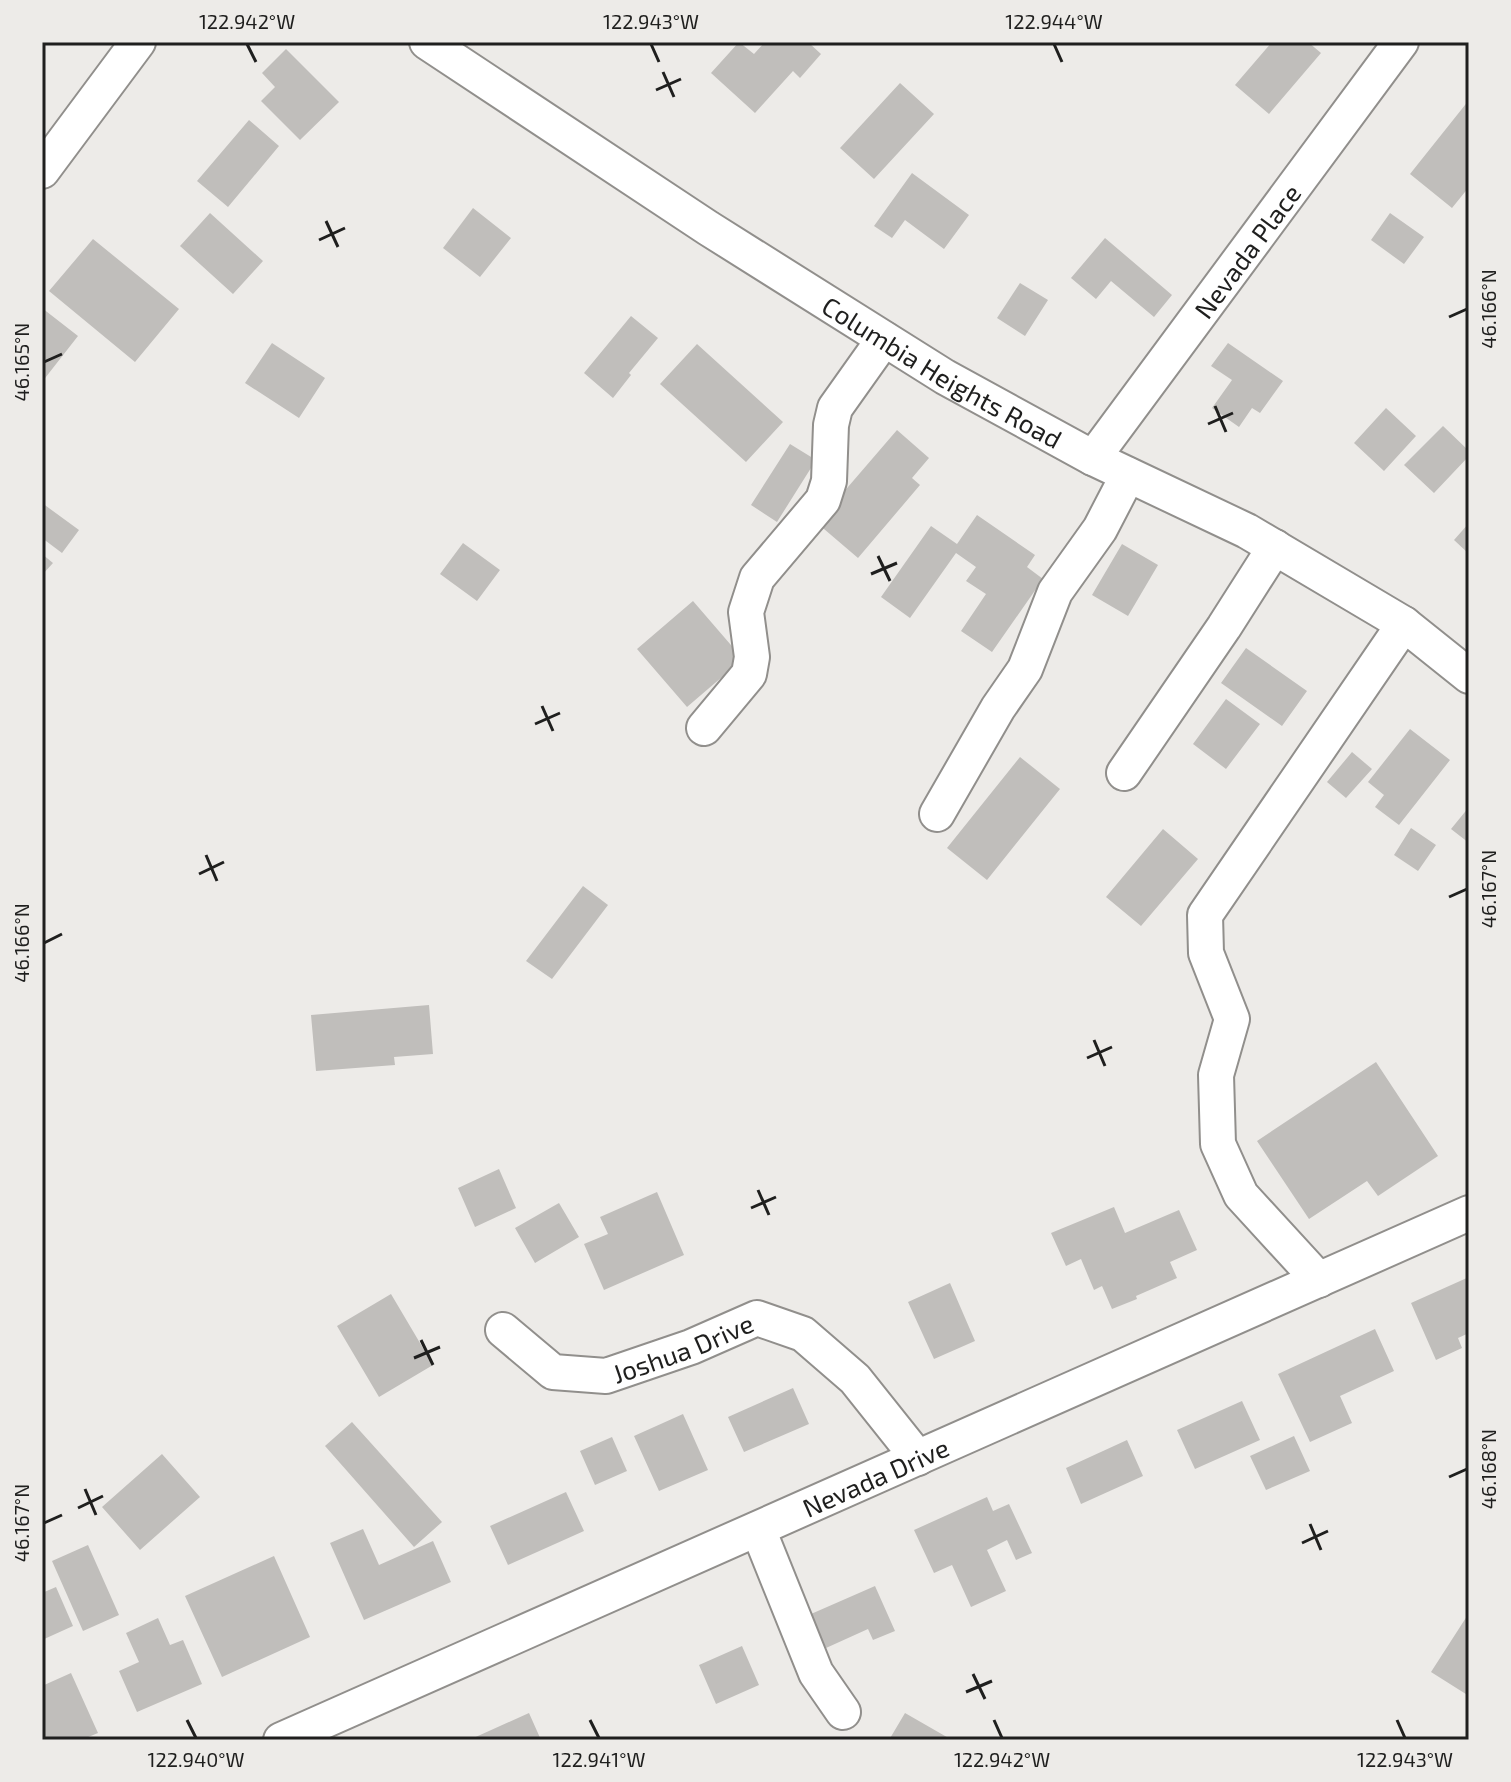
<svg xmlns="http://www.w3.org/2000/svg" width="1511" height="1782" font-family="'Exo 2',sans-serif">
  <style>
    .building { fill: #c0bebb }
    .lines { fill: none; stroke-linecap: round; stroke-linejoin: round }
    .minor-casing { stroke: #918f8c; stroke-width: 38 }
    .minor { stroke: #fff; stroke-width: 34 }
    .ticks { fill: none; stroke: #1f1f1e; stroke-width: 3 }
    .labels { text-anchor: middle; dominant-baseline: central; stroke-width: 8; stroke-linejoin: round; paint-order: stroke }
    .street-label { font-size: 26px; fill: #1f1f1e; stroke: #edebe8 }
    .neatline { fill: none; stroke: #1f1f1e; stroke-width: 3 }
    .ticks-label { font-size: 20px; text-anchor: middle; fill: #1f1f1e }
  </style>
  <rect width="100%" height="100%" fill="#edebe8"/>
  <!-- building -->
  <path class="building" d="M739,42L754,54L765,42H808L821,54L800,78L793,71L755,113L711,73Z
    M1272,42H1308L1321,53L1269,114L1235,85Z
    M286,49L339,102L300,140L261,101L275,87L262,73Z
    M900,83L934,114L874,179L840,148Z
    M1469,100V187L1452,208L1410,174Z
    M249,120L279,146L228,207L197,181Z
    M912,173L969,215L944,249L905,220L892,238L874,226Z
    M473,208L511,238L480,277L443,248Z
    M210,213L263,261L233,294L180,246Z
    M1390,213L1424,237L1404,264L1371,240Z
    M1105,238L1172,295L1154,317L1111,281L1096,299L1071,278Z
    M93,239L179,309L135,362L49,291Z
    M1020,283L1048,300L1025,336L997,318Z
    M42,308L78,336L42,382Z
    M631,316L658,338L629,373L631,375L613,398L584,373Z
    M272,343L325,378L299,418L245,383Z
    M1228,343L1283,381L1260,413L1252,408L1239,427L1212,408L1232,380L1211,366Z
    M697,344L783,422L746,462L660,384Z
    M1386,408L1416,436L1384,471L1354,443Z
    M1443,426L1469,451V456L1434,493L1404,465Z
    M897,430L929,458L912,478L920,485L858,558L817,523Z
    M790,444L816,460L777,522L751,505Z
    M42,503L79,530L62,553L42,538Z
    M977,515L1035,555L1027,567L1043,579L992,652L961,631L986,594L966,581L976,567L956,553L910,618L881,597L931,526L957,544Z
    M1469,523V554L1454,540Z
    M463,543L500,570L477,601L440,574Z
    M1122,544L1158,565L1128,616L1092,595Z
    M42,554L53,563L42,575Z
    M693,601L743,659L687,707L637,649Z
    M1246,648L1307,691L1282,726L1221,683Z
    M1226,699L1260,724L1226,769L1193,744Z
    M1410,729L1450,760L1399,825L1375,807L1384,795L1368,782Z
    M1352,752L1372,769L1346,798L1327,782Z
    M1020,757L1060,789L987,880L947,848Z
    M1469,807V843L1451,829Z
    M1411,828L1436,845L1418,871L1394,855Z
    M1163,829L1198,859L1141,926L1106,897Z
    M583,886L608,905L552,979L526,961Z
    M429,1005L433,1054L394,1057L395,1065L316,1071L311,1015Z
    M1376,1062L1438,1156L1378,1196L1367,1181L1309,1219L1257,1141Z
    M499,1169L516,1208L475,1227L458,1188Z
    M657,1192L684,1255L604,1290L584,1244L608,1234L600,1217Z
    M559,1203L579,1237L535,1263L515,1228Z
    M1114,1207L1125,1233L1179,1210L1197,1250L1170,1262L1177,1278L1136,1296L1137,1299L1112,1309L1102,1286L1094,1290L1081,1259L1066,1266L1051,1233Z
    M1469,1277V1333L1458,1338L1462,1348L1436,1360L1411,1303Z
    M950,1283L975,1341L934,1359L908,1302Z
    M391,1294L433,1365L379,1397L337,1326Z
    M1375,1329L1394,1371L1340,1396L1352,1423L1310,1442L1278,1374Z
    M793,1388L809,1424L744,1452L728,1417Z
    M1242,1401L1260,1440L1195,1469L1177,1430Z
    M683,1414L708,1470L659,1491L634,1436Z
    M352,1422L442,1522L414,1547L325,1446Z
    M1294,1436L1310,1471L1266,1490L1250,1456Z
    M612,1437L627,1471L595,1485L580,1451Z
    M1127,1440L1143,1476L1081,1504L1066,1468Z
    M162,1454L200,1497L140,1550L102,1507Z
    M566,1492L584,1531L508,1565L490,1526Z
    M987,1497L993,1511L1009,1504L1032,1553L1016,1560L1007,1540L987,1550L1006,1591L971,1607L952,1565L934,1573L914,1530Z
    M363,1529L379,1565L433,1541L451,1582L364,1620L330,1543Z
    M88,1545L119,1615L83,1631L52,1561Z
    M274,1556L310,1637L222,1677L185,1596Z
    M875,1586L895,1631L873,1640L868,1629L826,1648L811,1614Z
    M56,1587L73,1626L42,1640V1593Z
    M1469,1613V1696L1431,1672Z
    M158,1618L170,1645L183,1640L202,1684L137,1712L119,1671L139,1662L126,1633Z
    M742,1646L759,1685L716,1704L699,1665Z
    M71,1673L98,1733L81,1740H42V1686Z
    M529,1713L541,1740H469Z
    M905,1713L952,1740H889Z"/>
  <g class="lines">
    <defs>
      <g id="minor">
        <path id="s1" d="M427,42L708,228L945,377L1093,458L1247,531L1404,624L1469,676"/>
        <path d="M42,171L138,42"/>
        <path id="s2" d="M1093,458L1401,42"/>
        <path d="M704,728L749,674L752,657L746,612L757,578L823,500L829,481L831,425L835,408L884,339"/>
        <path d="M1124,773L1224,627L1275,547"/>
        <path d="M937,814L998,708L1025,669L1055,592L1100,529L1128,475"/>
        <path d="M1319,1280L1241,1195L1218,1144L1216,1075L1232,1019L1206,953L1205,915L1404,624"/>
        <path id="s3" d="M503,1330L553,1372L606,1376L691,1347L757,1318L803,1334L855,1379L918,1458"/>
        <path d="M758,1529L816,1673L843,1712"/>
        <path id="s4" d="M281,1740L1469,1213"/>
      </g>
    </defs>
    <!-- minor casing -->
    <use href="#minor" class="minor-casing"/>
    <!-- minor -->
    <use href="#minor" class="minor"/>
  </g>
  <!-- ticks -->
  <path class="ticks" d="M247,44L256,62M651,44L659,62M1054,44L1062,62M663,72L674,97M656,90L681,79M326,221L338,247M319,240L345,228M1449,317L1467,309M44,362L62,354M1215,406L1226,432M1208,424L1233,413M878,556L890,581M871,574L897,563M542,706L553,731M535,724L560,713M206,855L217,881M199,874L224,862M1449,897L1467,889M44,943L62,934M1094,1040L1105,1066M1087,1058L1112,1047M758,1190L769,1215M751,1208L776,1197M421,1340L433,1365M414,1358L440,1347M1449,1477L1467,1469M85,1489L96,1515M78,1508L103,1496M44,1523L62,1515M1310,1524L1321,1550M1302,1543L1328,1531M973,1674L985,1699M966,1692L992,1681M187,1720L196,1738M590,1720L599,1738M994,1720L1002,1738M1397,1720L1405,1738"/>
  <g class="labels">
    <!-- street labels -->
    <g class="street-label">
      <text stroke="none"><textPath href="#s2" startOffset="258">Nevada Place</textPath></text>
      <text stroke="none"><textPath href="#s1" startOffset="612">Columbia Heights Road</textPath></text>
      <text stroke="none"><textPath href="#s3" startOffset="200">Joshua Drive</textPath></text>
      <text stroke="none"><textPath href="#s4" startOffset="650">Nevada Drive</textPath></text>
    </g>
  </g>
  <!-- border -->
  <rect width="1511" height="1782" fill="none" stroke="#edebe8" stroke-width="88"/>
  <rect x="44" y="44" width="1423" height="1694" class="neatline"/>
  <g class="ticks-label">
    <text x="247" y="29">122.942°W</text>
    <text x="651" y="29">122.943°W</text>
    <text x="1054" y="29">122.944°W</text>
    <text transform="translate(1489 309) rotate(-90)" y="7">46.166°N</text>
    <text transform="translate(22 362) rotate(-90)" y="7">46.165°N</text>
    <text transform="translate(1489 889) rotate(-90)" y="7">46.167°N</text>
    <text transform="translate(22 943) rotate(-90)" y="7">46.166°N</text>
    <text transform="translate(1489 1469) rotate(-90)" y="7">46.168°N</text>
    <text transform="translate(22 1523) rotate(-90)" y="7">46.167°N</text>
    <text x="196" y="1767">122.940°W</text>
    <text x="599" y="1767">122.941°W</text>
    <text x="1002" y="1767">122.942°W</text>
    <text x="1405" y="1767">122.943°W</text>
  </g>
</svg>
